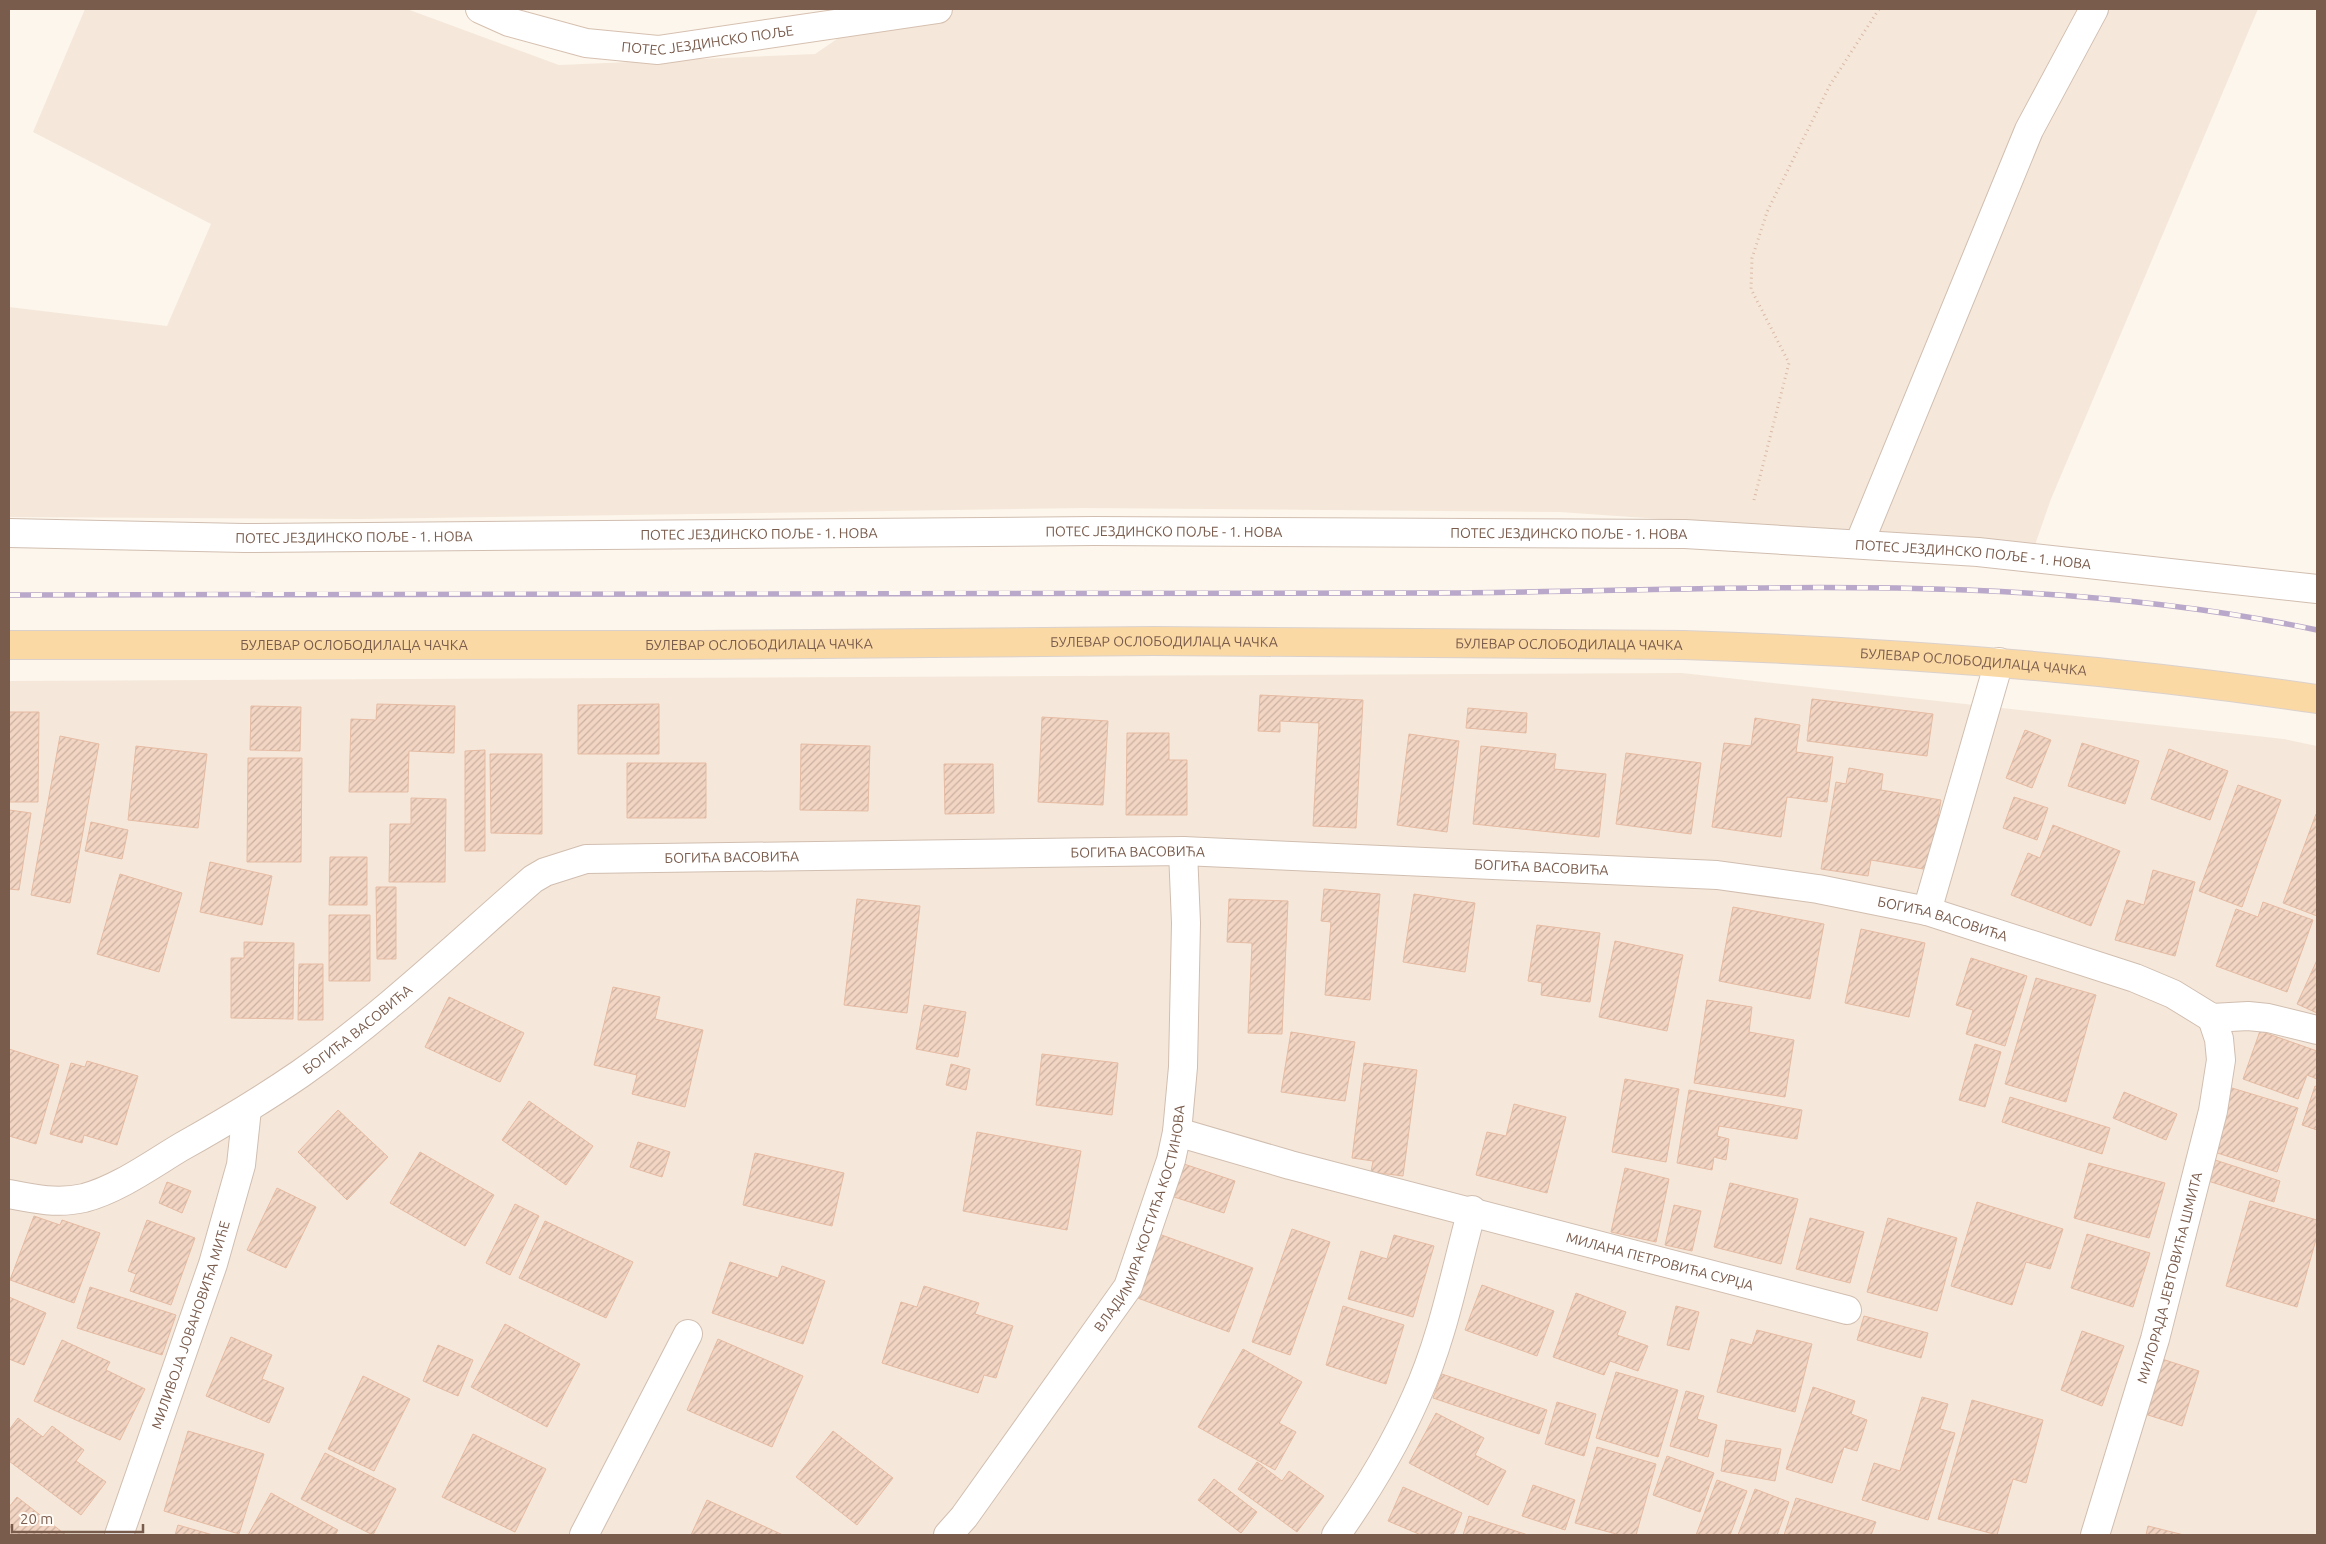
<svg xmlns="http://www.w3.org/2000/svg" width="2326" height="1544" font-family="Ubuntu,sans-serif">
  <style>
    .residential { fill: #f5e8da }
    .building { fill: url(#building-hatch); stroke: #e6bba3 }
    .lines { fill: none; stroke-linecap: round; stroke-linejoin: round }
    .minor-casing { stroke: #d1beb0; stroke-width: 30 }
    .secondary-casing { stroke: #d6c0b0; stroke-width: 30 }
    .primary-casing { stroke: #dad1cd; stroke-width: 30 }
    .path { stroke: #d9b8a5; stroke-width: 3; stroke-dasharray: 1 4; stroke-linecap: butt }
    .minor { stroke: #fff; stroke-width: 28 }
    .secondary { stroke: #fff; stroke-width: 28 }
    .primary { stroke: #fbd9a5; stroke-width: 28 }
    .rail-casing { stroke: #b9a8c9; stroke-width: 5.5 }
    .rail { stroke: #fffaf3; stroke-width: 4; stroke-dasharray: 11; stroke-linecap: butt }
    .labels { text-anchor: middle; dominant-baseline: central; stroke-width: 4; stroke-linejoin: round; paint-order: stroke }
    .street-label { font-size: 14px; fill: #7a5c4d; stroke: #fffaf3 }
  </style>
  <defs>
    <pattern id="building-hatch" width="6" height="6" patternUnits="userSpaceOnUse" patternTransform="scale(1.25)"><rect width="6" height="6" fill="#f3d5c3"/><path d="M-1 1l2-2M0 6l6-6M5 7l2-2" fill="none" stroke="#cab0a1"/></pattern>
  </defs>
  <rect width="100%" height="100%" fill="#fdf6ec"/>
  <!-- residential -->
  <path class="residential" d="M85,9H407L559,65L815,54L881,9H2258L2051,499L2035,545L1559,512L1085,508L361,519L9,517V307L167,326L211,224L33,132Z
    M1682,673L2284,739L2317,746V1535H9V681Z"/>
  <!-- building -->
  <path class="building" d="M1260,695L1363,700L1356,828L1313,826L1319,723L1280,721V732L1258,731Z
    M1812,699L1933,714L1927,756L1807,741Z
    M377,704L455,706L454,753L409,751L408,792H349L351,719L376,720Z
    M659,704V754H578V705Z
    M251,706L301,707L300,751L250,750Z
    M1468,708L1527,713L1526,733L1466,728Z
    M9,712H39L38,802H9Z
    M1042,717L1108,721L1103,805L1038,802Z
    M1755,718L1800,725L1796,752L1833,757L1827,802L1787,797L1781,837L1712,827L1724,743L1751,746Z
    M2025,730L2051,740L2032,788L2006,778Z
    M1127,733H1169V760H1187V815H1126Z
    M1409,734L1459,741L1447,832L1397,825Z
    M60,736L99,744L70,903L31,895Z
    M2082,743L2139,761L2125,804L2068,786Z
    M801,744L870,746L868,811L800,810Z
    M136,746L207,754L198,828L128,820Z
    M1481,746L1556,754L1554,769L1606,774L1599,837L1473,824Z
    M2169,749L2228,771L2210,820L2151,799Z
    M485,750V851H465V751Z
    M1626,753L1701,763L1691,834L1616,824Z
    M490,754H542V834L491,833Z
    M248,758H302L301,862H247Z
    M627,763H706V818H627Z
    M944,764H993L994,813L945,814Z
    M1849,768L1883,774L1881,790L1941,800L1929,870L1871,860L1868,876L1821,869L1836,782L1846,784Z
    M2238,785L2281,800L2242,907L2199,891Z
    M2014,797L2048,808L2037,840L2003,828Z
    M411,798L446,799L445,882H389L390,824H411Z
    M9,810L31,813L19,890L9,889Z
    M2316,814H2317V916L2283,903Z
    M91,822L128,830L122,859L85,851Z
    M2053,825L2120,851L2091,926L2011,895L2028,853L2040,858Z
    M330,857H367V905H329Z
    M210,862L272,876L262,925L200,912Z
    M2153,870L2195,882L2175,956L2115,940L2127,900L2144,905Z
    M120,874L182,893L159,972L97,954Z
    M376,887H396V959H377Z
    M1324,889L1380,894L1370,1000L1325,995L1331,922L1321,921Z
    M1414,894L1475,903L1465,972L1403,962Z
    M857,899L920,906L907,1013L844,1005Z
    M1229,899L1288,901L1282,1034L1248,1033L1252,943L1227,942Z
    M2263,902L2313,920L2287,992L2216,966L2236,909L2258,917Z
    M1733,907L1824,924L1810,999L1719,981Z
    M329,915H370V981H329Z
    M1537,925L1600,933L1590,1002L1541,995L1542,983L1528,981Z
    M1861,929L1925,943L1909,1017L1845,1003Z
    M1615,941L1683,955L1667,1031L1599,1017Z
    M244,942L294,943L293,1019L231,1018V958H244Z
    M1971,958L2027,976L2005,1046L1966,1034L1973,1010L1956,1005Z
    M2317,960V1013L2297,1004Z
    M299,964H323V1020H298Z
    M2036,978L2096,995L2066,1102L2005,1084Z
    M613,987L660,997L655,1019L703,1030L685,1107L632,1094L637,1075L594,1065Z
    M449,997L524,1033L500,1082L425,1047Z
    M1707,1000L1752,1007L1749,1032L1794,1040L1785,1097L1694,1083Z
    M924,1005L966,1012L958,1057L916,1049Z
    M2260,1031L2317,1051V1079L2307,1075L2298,1099L2243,1079Z
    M1291,1032L1355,1042L1345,1101L1281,1092Z
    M1975,1044L2001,1052L1985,1107L1959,1100Z
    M9,1049L59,1065L36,1144L9,1136Z
    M1042,1054L1118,1063L1112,1115L1036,1105Z
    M87,1061L138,1076L117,1145L84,1135L82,1143L50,1134L71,1063L85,1067Z
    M1364,1063L1417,1070L1403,1176L1371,1172L1373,1161L1352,1158Z
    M951,1064L970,1069L966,1090L946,1085Z
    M1625,1079L1679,1089L1666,1162L1612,1152Z
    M2315,1086L2317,1087V1130L2302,1125Z
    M2232,1088L2298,1108L2277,1172L2211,1151Z
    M1689,1090L1802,1110L1797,1139L1719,1126L1717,1136L1729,1139L1726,1160L1714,1157L1712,1170L1677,1163Z
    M2124,1092L2177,1114L2166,1140L2113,1118Z
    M2010,1097L2110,1128L2102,1154L2002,1122Z
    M529,1101L593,1146L566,1185L502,1140Z
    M1514,1104L1566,1117L1547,1193L1476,1175L1487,1132L1506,1136Z
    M338,1110L388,1157L347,1200L298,1152Z
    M977,1132L1081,1151L1067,1230L963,1211Z
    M638,1142L670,1152L662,1177L630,1167Z
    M420,1152L494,1195L465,1246L390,1203Z
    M755,1153L844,1173L832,1226L743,1205Z
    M2212,1159L2280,1181L2274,1202L2205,1180Z
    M1181,1163L1235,1181L1224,1213L1171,1196Z
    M2089,1163L2165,1183L2149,1238L2074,1218Z
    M1625,1168L1669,1179L1656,1242L1611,1232Z
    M167,1182L191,1191L182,1213L159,1203Z
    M1730,1183L1798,1199L1781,1264L1714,1247Z
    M277,1188L316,1207L286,1268L247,1250Z
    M2250,1201L2317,1220V1236L2297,1307L2226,1286Z
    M1977,1202L2063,1229L2050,1269L2026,1262L2012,1305L1951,1286Z
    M515,1204L539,1216L510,1275L486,1263Z
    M1674,1205L1701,1211L1692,1251L1665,1245Z
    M34,1216L60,1225L62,1220L100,1233L74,1303L10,1280Z
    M1810,1218L1864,1232L1850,1283L1796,1269Z
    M1888,1218L1957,1238L1937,1311L1867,1292Z
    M147,1220L195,1238L171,1305L130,1291L136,1274L128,1271Z
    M545,1221L633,1262L606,1318L519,1278Z
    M1292,1229L1330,1242L1290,1355L1252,1342Z
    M1159,1234L1253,1268L1229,1332L1135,1297Z
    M2087,1234L2150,1253L2133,1307L2071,1288Z
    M1394,1235L1434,1246L1413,1317L1348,1299L1361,1251L1387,1259Z
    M730,1262L778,1278L782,1266L825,1281L803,1344L712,1313Z
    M1482,1285L1554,1311L1537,1356L1465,1330Z
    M924,1286L979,1303L975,1314L1013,1326L996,1378L984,1375L978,1393L882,1363L901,1302L917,1307Z
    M90,1287L176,1315L162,1355L77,1328Z
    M1576,1293L1626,1312L1617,1335L1648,1346L1638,1371L1610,1361L1604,1375L1553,1357Z
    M9,1297L46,1313L24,1365L9,1359Z
    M1343,1306L1404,1325L1386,1384L1326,1365Z
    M1676,1306L1699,1312L1689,1350L1667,1345Z
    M1864,1316L1928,1333L1921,1358L1857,1340Z
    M505,1324L580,1364L547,1427L471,1387Z
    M1757,1330L1812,1344L1795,1412L1717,1392L1731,1339L1752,1345Z
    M2082,1331L2124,1346L2102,1406L2061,1390Z
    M231,1337L272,1355L262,1379L284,1388L269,1423L206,1396Z
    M718,1339L803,1376L772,1447L687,1410Z
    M62,1340L110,1362L106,1370L145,1389L120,1440L34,1401Z
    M438,1345L473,1360L458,1396L423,1381Z
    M1243,1349L1302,1382L1279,1423L1296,1432L1275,1470L1198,1427Z
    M2162,1359L2199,1371L2182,1426L2145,1414Z
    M1616,1372L1678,1390L1658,1457L1596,1438Z
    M1442,1374L1547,1410L1539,1434L1433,1398Z
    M363,1376L410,1399L374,1471L328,1449Z
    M1813,1387L1855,1401L1851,1414L1867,1420L1857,1451L1844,1447L1832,1483L1786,1469Z
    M1686,1391L1704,1396L1697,1419L1717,1425L1708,1457L1670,1446Z
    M1922,1397L1948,1404L1940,1429L1955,1433L1928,1520L1862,1500L1874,1463L1900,1471Z
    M1972,1400L2043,1420L2026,1483L2013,1479L1997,1535L1938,1519Z
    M1557,1402L1596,1414L1584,1456L1545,1444Z
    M1436,1413L1484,1438L1475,1455L1506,1471L1488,1505L1409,1463Z
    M18,1418L43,1437L52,1426L84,1450L76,1461L106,1482L81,1515L9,1461V1430Z
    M188,1431L264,1454L239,1534L164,1511Z
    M833,1431L893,1478L857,1525L796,1477Z
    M473,1434L546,1469L515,1532L442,1497Z
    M1726,1440L1781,1449L1775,1481L1721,1471Z
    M1597,1447L1656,1464L1636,1535H1620L1575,1523Z
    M325,1453L396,1489L373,1535L301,1499Z
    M1667,1456L1714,1473L1700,1512L1653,1495Z
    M1257,1462L1282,1481L1289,1471L1324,1496L1297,1532L1238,1489Z
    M1214,1479L1257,1512L1241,1533L1198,1500Z
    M1717,1480L1747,1491L1730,1535H1696Z
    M1533,1485L1575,1500L1565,1530L1522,1516Z
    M1403,1487L1462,1513L1453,1535H1421L1388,1521Z
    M1755,1489L1789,1502L1777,1535H1738Z
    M271,1493L338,1530L335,1535H248Z
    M17,1497L66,1535H9V1507Z
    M1796,1498L1876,1522L1871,1535H1784Z
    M707,1500L783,1535H691Z
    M1469,1516L1528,1535H1463Z
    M178,1525L213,1535H175Z
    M2148,1526L2184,1535H2146Z"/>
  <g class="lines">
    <defs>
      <g id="minor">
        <path id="s1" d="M9,533L244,538L1094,531L1685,534L1978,552L2317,589"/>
        <path d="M1859,544L2029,130L2094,9"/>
        <path d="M1927,911L1999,662"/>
        <path id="s2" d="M1177,1132L1290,1165L1847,1310"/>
        <path id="s3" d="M9,1194C34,1199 58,1204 84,1198C118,1189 151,1165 181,1147C222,1124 262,1100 300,1074C383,1016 457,945 533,879L545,872L586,859L1183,851L1717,875L1818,889L1927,911L2135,978L2173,994L2212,1018L2248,1016L2268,1018L2317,1030"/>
        <path id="s4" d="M119,1535L213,1264L241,1165L247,1109"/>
        <path d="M584,1535L688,1334"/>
        <path id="s5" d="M948,1535L964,1517L1128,1287L1171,1160L1177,1132L1183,1067L1186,923L1183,851"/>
        <path d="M1336,1535C1367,1491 1394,1447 1416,1397C1443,1338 1455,1272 1472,1210"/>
        <path id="s6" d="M2095,1535L2155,1339L2213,1111L2221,1060L2219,1039L2212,1018"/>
      </g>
      <g id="secondary">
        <path id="s7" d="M480,9L509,22L586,43L658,50L938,9"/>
      </g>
      <g id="primary">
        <path id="s8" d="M9,645H697L1154,641L1684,645C1896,652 2107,668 2317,699"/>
      </g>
    </defs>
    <!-- minor casing -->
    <use href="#minor" class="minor-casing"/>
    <!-- secondary casing -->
    <use href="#secondary" class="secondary-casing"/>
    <!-- primary casing -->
    <use href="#primary" class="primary-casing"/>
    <!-- path -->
    <path class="path" d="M1754,500L1789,363L1751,289L1752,258L1767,212L1830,85L1879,9"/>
    <!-- minor -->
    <use href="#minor" class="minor"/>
    <!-- secondary -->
    <use href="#secondary" class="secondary"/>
    <!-- primary -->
    <use href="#primary" class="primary"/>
    <defs>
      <path id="rail" d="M9,595C481,593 953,593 1426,593C1723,592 2024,568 2317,630"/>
    </defs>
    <!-- rail casing -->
    <use href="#rail" class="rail-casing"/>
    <!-- rail -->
    <use href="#rail" class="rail"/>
  </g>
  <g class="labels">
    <!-- street labels -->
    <g class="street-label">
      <text stroke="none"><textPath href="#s7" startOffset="234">ПОТЕС ЈЕЗДИНСКО ПОЉЕ</textPath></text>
      <text stroke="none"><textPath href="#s1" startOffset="1155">ПОТЕС ЈЕЗДИНСКО ПОЉЕ - 1. НОВА</textPath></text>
      <text stroke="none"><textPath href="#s1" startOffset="750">ПОТЕС ЈЕЗДИНСКО ПОЉЕ - 1. НОВА</textPath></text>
      <text stroke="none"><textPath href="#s1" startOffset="1560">ПОТЕС ЈЕЗДИНСКО ПОЉЕ - 1. НОВА</textPath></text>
      <text stroke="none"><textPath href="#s1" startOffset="345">ПОТЕС ЈЕЗДИНСКО ПОЉЕ - 1. НОВА</textPath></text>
      <text stroke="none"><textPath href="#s1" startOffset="1965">ПОТЕС ЈЕЗДИНСКО ПОЉЕ - 1. НОВА</textPath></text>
      <text stroke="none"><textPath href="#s8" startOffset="1155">БУЛЕВАР ОСЛОБОДИЛАЦА ЧАЧКА</textPath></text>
      <text stroke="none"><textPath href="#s8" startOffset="1560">БУЛЕВАР ОСЛОБОДИЛАЦА ЧАЧКА</textPath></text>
      <text stroke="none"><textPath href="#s8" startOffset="750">БУЛЕВАР ОСЛОБОДИЛАЦА ЧАЧКА</textPath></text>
      <text stroke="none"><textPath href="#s8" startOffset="345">БУЛЕВАР ОСЛОБОДИЛАЦА ЧАЧКА</textPath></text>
      <text stroke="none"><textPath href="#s8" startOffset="1965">БУЛЕВАР ОСЛОБОДИЛАЦА ЧАЧКА</textPath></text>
      <text stroke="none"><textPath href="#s3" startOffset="1238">БОГИЋА ВАСОВИЋА</textPath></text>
      <text stroke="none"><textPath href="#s3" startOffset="832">БОГИЋА ВАСОВИЋА</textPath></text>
      <text stroke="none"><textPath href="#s3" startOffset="1642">БОГИЋА ВАСОВИЋА</textPath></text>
      <text stroke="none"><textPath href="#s3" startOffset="2048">БОГИЋА ВАСОВИЋА</textPath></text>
      <text stroke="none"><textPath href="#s3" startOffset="398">БОГИЋА ВАСОВИЋА</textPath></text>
      <text stroke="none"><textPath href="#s5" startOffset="375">ВЛАДИМИРА КОСТИЋА КОСТИНОВА</textPath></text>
      <text stroke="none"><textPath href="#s2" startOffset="500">МИЛАНА ПЕТРОВИЋА СУРЏА</textPath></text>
      <text stroke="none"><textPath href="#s6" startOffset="268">МИЛОРАДА ЈЕВТОВИЋА ШМИТА</textPath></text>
      <text stroke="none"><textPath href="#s4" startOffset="222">МИЛИВОЈА ЈОВАНОВИЋА МИЋЕ</textPath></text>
    </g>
  </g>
  <!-- border -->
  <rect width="2326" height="1544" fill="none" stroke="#7a5c4d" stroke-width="20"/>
  <!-- scale -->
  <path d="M12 1524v8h131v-8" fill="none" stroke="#7a5c4d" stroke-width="2.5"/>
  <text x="20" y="1524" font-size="15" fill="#7a5c4d" stroke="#fffaf3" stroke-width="4" paint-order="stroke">20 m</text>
</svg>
